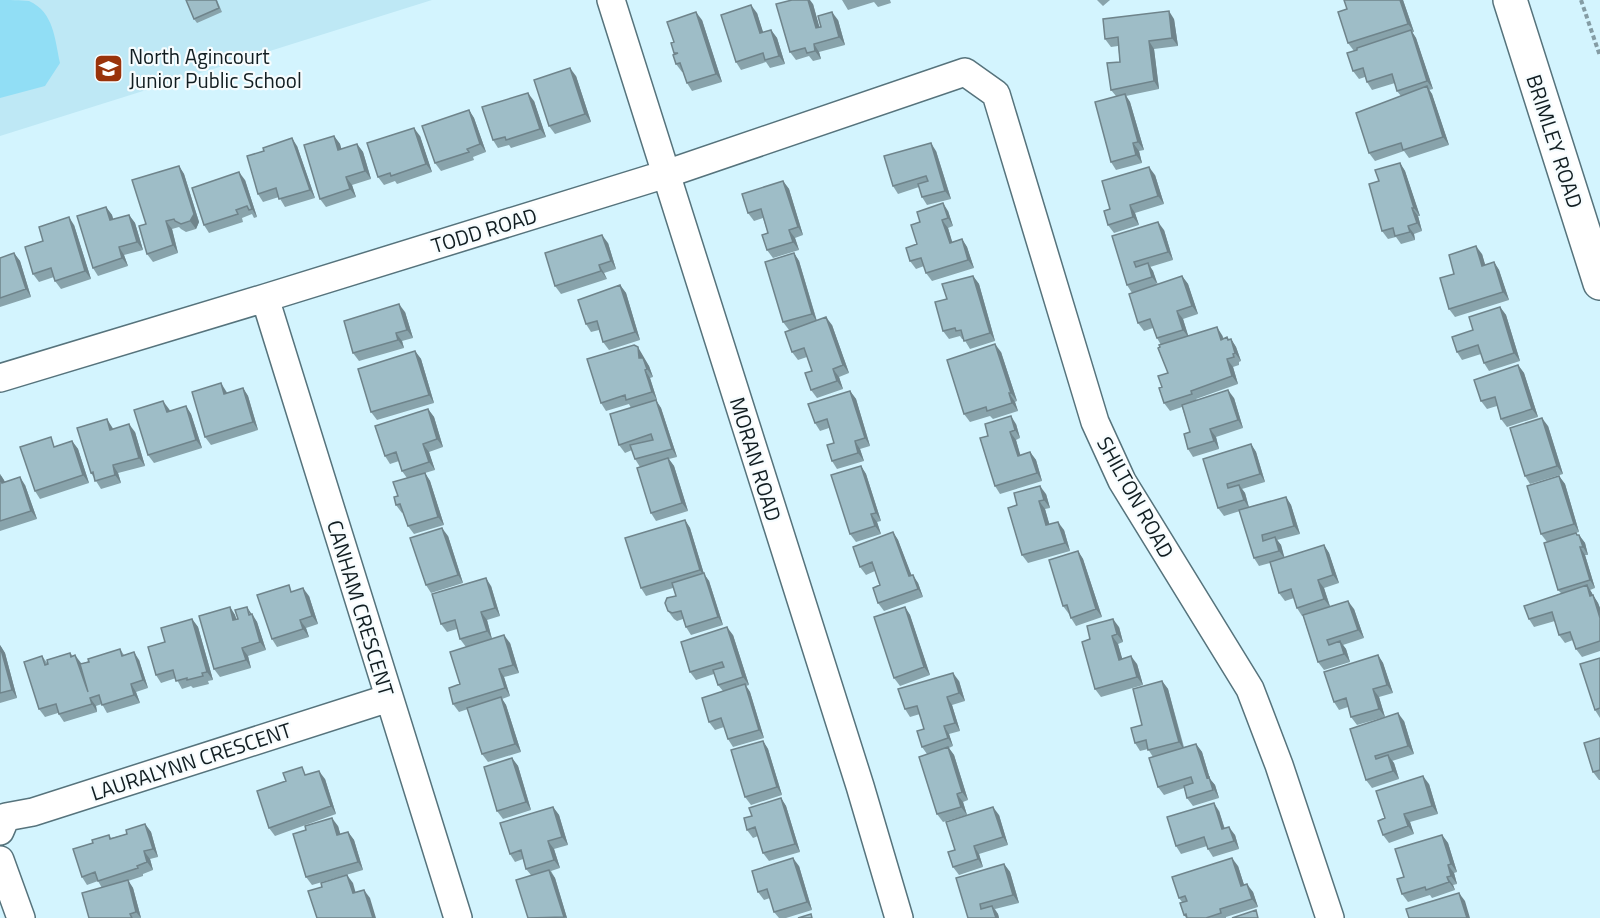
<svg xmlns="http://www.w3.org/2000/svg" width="1600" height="918" font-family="'Titillium Web',sans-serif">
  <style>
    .built { fill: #bee8f5 }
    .green { fill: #91def5 }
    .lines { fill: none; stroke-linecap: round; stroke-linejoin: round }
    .minor-casing { stroke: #56737c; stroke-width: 30 }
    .major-casing { stroke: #56737c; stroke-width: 36 }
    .path { stroke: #849ca4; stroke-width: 4; stroke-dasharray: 4.5 3; stroke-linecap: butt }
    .minor { stroke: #fff; stroke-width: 27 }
    .major { stroke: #fff; stroke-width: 33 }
    .wall { fill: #88a3ab }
    .shaded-wall { fill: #6f848b }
    .building { fill: #9ebdc7; stroke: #6f848b; stroke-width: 1.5 }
    .labels { text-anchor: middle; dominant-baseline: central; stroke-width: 4.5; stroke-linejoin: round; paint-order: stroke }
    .poi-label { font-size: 21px; fill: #111d21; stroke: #f6fcfe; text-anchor: start }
    .street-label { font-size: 21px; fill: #111d21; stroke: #f6fcfe }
  </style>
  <rect width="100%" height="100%" fill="#d3f4fe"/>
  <!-- built -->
  <path class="built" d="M0,0H432L0,136Z"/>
  <!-- green -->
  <path class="green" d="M0,0C8,0 21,0 29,1C54,12 55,40 60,63L45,86L0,98Z"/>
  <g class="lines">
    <defs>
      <path id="minor" d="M611,0L860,786L899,918
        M265,298L458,918
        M0,378L265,298L666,174L965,72L996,94L1095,422L1122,481L1250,689L1279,765L1330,918
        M0,831L6,817L33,812L389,698
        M0,860L21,918"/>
      <path id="major" d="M1510,0L1600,283"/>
    </defs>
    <!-- minor casing -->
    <use href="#minor" class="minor-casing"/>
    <!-- major casing -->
    <use href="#major" class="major-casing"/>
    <!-- path -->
    <path class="path" d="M1581,0L1600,56"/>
    <!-- minor -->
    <use href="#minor" class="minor"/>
    <!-- major -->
    <use href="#major" class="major"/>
  </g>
  <!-- wall -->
  <path class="wall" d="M217,0L222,12L197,23L194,19Z
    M842,0H890L891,3L878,7L874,2L848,10Z
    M1097,0H1110L1103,6Z
    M1403,0L1414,32H1412L1416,38L1433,89L1429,90L1432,94L1449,145L1409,158L1404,151L1375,161L1369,153L1401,96L1397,91L1395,83L1372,90L1367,82L1365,77L1359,79L1353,71L1357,50L1354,51L1348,43L1347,9Z
    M813,4L819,27L838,20L845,45L819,52L821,59L813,61L809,56L796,60L790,52Z
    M757,13L763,33L771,30L777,38L785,64L770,68L766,62L741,70L736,62Z
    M1174,19L1178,46L1154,49L1159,89L1126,96L1130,102L1144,150L1139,151L1142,163L1116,170L1111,162L1116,96L1111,90L1120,62L1118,46L1111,47L1105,39Z
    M702,20L722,82L692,91L687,83L683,72H682L676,64L675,54L674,53V42Z
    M576,76L591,122L555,134L549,126Z
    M534,101L546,137L511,148L509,145L498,148L493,140Z
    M469,110L474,118L486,152L473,157L474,160L441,171L435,163Z
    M334,136L340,144L341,149L357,144L363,152L371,179L352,185L356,197L326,207L320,199Z
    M420,136L432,172L397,184L395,181L384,185L378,177Z
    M297,146L315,198L285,207L279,197L263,202L258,194Z
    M936,151L951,199L927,205L922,197L919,187L898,194L893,186Z
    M1400,163L1405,171L1420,216H1418L1422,231L1414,234L1415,240L1401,244L1396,237L1388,239L1382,231L1379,181Z
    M179,166L184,174L199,222L196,229L186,232L181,229L179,227L172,229L178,253L153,262L147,254L146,224Z
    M1155,175L1164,204L1135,213L1139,225L1114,233L1108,225L1110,209Z
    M245,180L257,217L254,218L252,214L242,218L243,222L209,233L204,225Z
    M783,181L789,189L803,235L795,238L799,250L773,258L767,250L768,233L763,218L754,221L748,213Z
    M106,207L112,215L113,220L129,215L135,223L143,250L124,255L128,266L98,276L93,268Z
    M948,211L953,226L948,228L952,242L962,239L967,247L974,268L932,281L926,273L924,266L916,269L910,261L917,244Z
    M74,225L91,279L61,289L55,281L54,277L39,282L33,274L43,241Z
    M1164,230L1173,260L1150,267L1153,271L1157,285L1182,276L1188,284L1198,314L1183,319L1188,336L1222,335L1224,339L1227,337L1229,340L1231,339L1236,347L1241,361L1239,362V365L1233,367L1238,384L1196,399L1197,400L1234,398L1243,428L1216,437L1219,449L1193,457L1188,449L1190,432L1182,407L1170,411L1164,403L1162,387L1168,373L1160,347L1161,345L1157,338L1153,328L1144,331L1138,323L1132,293L1127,285L1112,236Z
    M608,243L616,269L604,273L607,279L561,294L555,286Z
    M14,253L20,261L31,297L0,307V258Z
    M794,253L799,261L817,321L832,325L849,373L839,377L843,389L817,398L811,390L812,371L807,357L798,360L792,352L789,330L783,322Z
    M1482,254L1485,265L1494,262L1499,270L1509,300L1455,317L1449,309L1454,274Z
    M973,276L979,284L995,341L970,349L964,339H962L960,336L949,339L943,331L947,299Z
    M620,285L626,293L640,340L609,350L603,342L599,330L591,332L586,324Z
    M1500,307L1506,315L1520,361L1489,371L1484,363L1481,354L1462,360L1457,352L1473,330Z
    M405,312L413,338L402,341L404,348L359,361L353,353Z
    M415,351L421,359L434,403L377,420L371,412Z
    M1001,352L1017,401L1015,402L1018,411L993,419L990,416L970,422L964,414Z
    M643,356V358L649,366L653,377L650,378L657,400L656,401L661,408L677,457L669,459L674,466L688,511L656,521L651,513L640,467L635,459L632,450L625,453L619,445L631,408L629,404L606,411L601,403Z
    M1518,365L1524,373L1538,417L1507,427L1501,419L1497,406L1487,409L1481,401Z
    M243,388L248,396L258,430L211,445L205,437L226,391L227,393Z
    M850,391L856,399L870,446L860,449L864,461L837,469L832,461L834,443L829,428L820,431L815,423Z
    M186,406L191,414L202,448L154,463L148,455L169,409L170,411Z
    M428,409L434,417L443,447L429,452L435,470L425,473L430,481L444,525L414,534L408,526L403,512L402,513L396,505L398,496L407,478L402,471L399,461L390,464L385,456Z
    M1016,424L1020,438L1016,440L1020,455L1030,452L1036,460L1042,481L1000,494L995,486L988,436Z
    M1548,426L1563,474L1530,484L1525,476Z
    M112,427L113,429L135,432L145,466L118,473L121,483L101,489L91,473Z
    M72,441L78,449L89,483L40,499L35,491L56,446Z
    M1251,444L1256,452L1265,482L1242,489L1245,493L1249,507L1286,497L1291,505L1300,534L1277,540L1281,545L1284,558L1324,545L1329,553L1339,583L1324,588L1330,606L1354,609L1364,638L1343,645L1346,649L1350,662L1324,670L1318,662L1303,616H1302L1297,608L1294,598L1285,601L1279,593L1270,563L1259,566L1254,558L1240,511L1224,516L1218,508L1203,459Z
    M861,466L866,474L881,521L877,522L881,534L856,542L850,534Z
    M0,474L5,482L25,485L37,519L0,531Z
    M1559,476L1565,484L1579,532L1547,542L1541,534Z
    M1046,494L1050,508L1045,509L1049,524L1064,530L1070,551L1028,563L1022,555L1017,505Z
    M685,520L690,528L704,574L709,581L723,625L691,635L686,627L683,619L677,621L674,619L668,611L676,596L673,588L646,596L641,588Z
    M893,532L898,540L911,575L918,583L923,597L884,611L878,603L880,585L875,571L866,575L860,567Z
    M1576,533L1577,535H1579L1585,543L1588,555H1585L1595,588L1590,590L1598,603L1600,608V651L1582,657L1576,649L1573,640L1565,643L1559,635L1555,621L1534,627L1529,619L1561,593L1558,590Z
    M448,536L463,583L431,593L426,585Z
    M1078,551L1083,559L1102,617L1076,626L1071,618L1069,614L1063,606Z
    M491,586L500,616L487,620L492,639L510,643L519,673L504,677L510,696L502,699L506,705L521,752L488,762L482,754L468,709L459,712L453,704L460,684L466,647L460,639L457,629L447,632L441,624Z
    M309,596L318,624L306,628L309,637L277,647L272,639Z
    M230,607L235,615L236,619L253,615L257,622L266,650L248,656L251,668L220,677L214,669Z
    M905,607L910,615L930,675L900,686L894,678Z
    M192,619L198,627L213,680L208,681L209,684L193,688L191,686L182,689L176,678L161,683L156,675L165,642Z
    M1119,627L1123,642L1118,644L1122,659L1137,664L1143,685L1101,697L1095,689L1090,639Z
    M733,635L749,685L746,686L750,692L764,738L733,747L728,739L724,727L715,730L709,722L723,691L718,685L714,674L696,680L690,672Z
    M0,645L5,653L17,698L0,703Z
    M120,649L124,655L139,660L148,688L136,692L140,703L107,713L102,704L96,706L97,712L64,722L58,713L45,717L39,709L42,656L48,664L70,653L81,664Z
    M1378,655L1383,663L1393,693L1379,697L1385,717L1357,725L1351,717L1348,707L1339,710L1334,702Z
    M1600,658V718L1595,710Z
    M959,681L965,701L952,705L960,731L949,734L953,746L949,748L954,755L968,800L963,802L967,815L943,822L937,814L927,754L922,747L924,729L920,714L910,717L905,709Z
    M1162,681L1168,689L1184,747L1196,744L1202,752L1210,779L1215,785L1219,798L1193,806L1187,798L1184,788L1164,795L1158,787L1153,757L1148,749L1140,751L1135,743Z
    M1404,721L1414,754L1392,761L1394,763L1399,779L1372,788L1366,780L1350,729Z
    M1600,738V780H1599L1593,772Z
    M763,741L768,749L782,795L751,805L745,797Z
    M512,758L518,766L531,810L503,819L497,811Z
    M307,775L325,779L336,814L275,836L269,828Z
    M1429,784L1438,814L1410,822L1414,834L1389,843L1383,835L1385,818Z
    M781,798L786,806L800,852L769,861L763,853L758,836L753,838L747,830L752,816Z
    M553,807L559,815L568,845L554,849L560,868L551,871L555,878L567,918H528L531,875L526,869L523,859L515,862L510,854Z
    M1219,811L1225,829L1235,835L1239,849L1213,857L1208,849L1207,846L1181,854L1176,846Z
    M999,815L1008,845L979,854L983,867L959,875L953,867L955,850Z
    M145,824L151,832L158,857L150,859L153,870L143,874V876L128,881L133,888L141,918H89L102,888L98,881L87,885L82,877L93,843L109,835L111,838L127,834Z
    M338,826L340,834L348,832L354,840L363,870L312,885L306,877Z
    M1442,835L1448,843L1457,872L1454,873L1457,884L1453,885L1455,890L1432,898L1430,895L1408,902L1402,894L1404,877Z
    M1004,864L1010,872L1019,903L995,909L998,914L999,918H968Z
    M799,866L812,910L786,918H779L774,912L770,898L764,900L758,892Z
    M1238,866L1244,885L1253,892L1258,907L1226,917V918H1186L1184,915L1182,902L1179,898Z"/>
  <!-- shaded-wall -->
  <path class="shaded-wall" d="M808,0H810L813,4L822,36L816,28Z
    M1400,0H1403L1414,32L1408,24Z
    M751,5L757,13L766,41L760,33Z
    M1169,11L1174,19L1178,46L1172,38Z
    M696,12L702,20L722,82L716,74Z
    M832,12L838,20L845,45L839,37Z
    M771,30L777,38L785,64L779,56Z
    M1411,30L1416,38L1433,89L1427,81Z
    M1149,41L1154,49L1159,89L1154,81Z
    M814,44L819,52L821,59L815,51Z
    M570,68L576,76L591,122L585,114Z
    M1427,86L1432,94L1449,145L1443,137Z
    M528,93L534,101L546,137L540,129Z
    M1125,94L1130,102L1144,150L1138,142Z
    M469,110L474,118L486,152L480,144Z
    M414,128L420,136L432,172L426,164Z
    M334,136L340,144L344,158L338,150Z
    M292,138L297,146L315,198L310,190Z
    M931,143L936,151L951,199L945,191Z
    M1133,143L1139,151L1142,163L1136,155Z
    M357,144L363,152L371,179L365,171Z
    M1400,163L1405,171L1420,216L1414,208Z
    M179,166L184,174L199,222L196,229L190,221Z
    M1149,167L1155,175L1164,204L1158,196Z
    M239,172L245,180L257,217L252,209Z
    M346,177L352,185L356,197L350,189Z
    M783,181L789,189L803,235L798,227Z
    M943,203L948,211L953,226L948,218Z
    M1130,205L1135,213L1139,225L1133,217Z
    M106,207L112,215L116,228L110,220Z
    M1412,208L1418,216L1422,231L1417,223Z
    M129,215L135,223L143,250L137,242Z
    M69,217L74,225L91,279L85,271Z
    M942,220L948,228L955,251L950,243Z
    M166,221L172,229L178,253L173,245Z
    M1158,222L1164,230L1173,260L1168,252Z
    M1408,226L1414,234L1415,240L1410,232Z
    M789,230L795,238L799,250L793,242Z
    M602,235L608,243L616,269L611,261Z
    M962,239L967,247L974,268L968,260Z
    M1476,246L1482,254L1488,274L1482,266Z
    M119,247L124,255L128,266L122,258Z
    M14,253L20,261L31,297L26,289Z
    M794,253L799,261L817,322L812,314Z
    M1494,262L1499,270L1509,300L1503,292Z
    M1148,263L1153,271L1158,285L1152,277Z
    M599,265L604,273L607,279L601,271Z
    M973,276L979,284L995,341L990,333Z
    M1182,276L1188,284L1198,314L1192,306Z
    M620,285L626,293L640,340L635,332Z
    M399,304L405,312L413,338L407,330Z
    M1500,307L1506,315L1520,361L1514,353Z
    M1177,311L1183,319L1189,338L1183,330Z
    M826,317L832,325L849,373L843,365Z
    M1217,327L1222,335L1226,348L1221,340Z
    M396,333L402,341L404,348L398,340Z
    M1227,337L1233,345L1231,339L1236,347L1241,361L1235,353Z
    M995,344L1001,352L1017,401L1011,393Z
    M638,347L649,366L653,377L639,358Z
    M415,351L421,359L434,403L429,395Z
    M1227,359L1233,367L1238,384L1232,376Z
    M1518,365L1524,373L1538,417L1532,409Z
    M833,369L839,377L843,389L837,381Z
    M645,370L650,378L657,400L652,392Z
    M221,383L226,391L230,402L224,394Z
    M243,388L248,396L258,430L253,422Z
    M1228,390L1234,398L1243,428L1238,420Z
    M850,391L856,399L870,446L865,438Z
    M1009,393L1015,402L1018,411L1012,403Z
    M656,400L661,408L677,457L672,449Z
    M163,401L169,409L173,420L167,412Z
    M186,406L191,414L202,448L196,440Z
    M428,409L434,417L443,447L437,439Z
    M1011,416L1016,424L1020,438L1015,430Z
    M1542,418L1548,426L1563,474L1557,466Z
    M107,419L112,427L116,438L110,430Z
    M129,424L135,432L145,466L139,458Z
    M1210,429L1216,437L1219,449L1214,441Z
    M1010,432L1016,440L1023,464L1018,456Z
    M72,441L78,449L89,483L83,475Z
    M855,441L860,449L864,461L858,453Z
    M423,444L429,452L435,470L429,462Z
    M1251,444L1256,452L1265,482L1260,474Z
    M1030,452L1036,460L1042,481L1037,473Z
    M668,458L674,466L688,511L682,503Z
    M113,465L118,473L121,483L115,475Z
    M861,466L866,474L881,521L876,513Z
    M425,473L430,481L444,525L438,517Z
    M0,474L4,480L8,491L2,483Z
    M1559,476L1565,484L1579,532L1574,524Z
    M20,477L25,485L37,519L31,511Z
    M1239,485L1245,493L1249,508L1244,500Z
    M1040,486L1046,494L1050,508L1044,500Z
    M1286,497L1291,505L1300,534L1294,526Z
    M1039,501L1045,509L1052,533L1046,525Z
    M871,514L877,522L881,534L875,526Z
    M685,520L690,528L704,574L709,581L723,625L718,617L705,578L700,570Z
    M1058,522L1064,530L1070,551L1065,543Z
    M442,528L448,536L463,583L458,575Z
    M893,532L898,540L915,584L909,576Z
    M1576,533L1580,540L1579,535L1585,543L1588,555L1583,547Z
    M1275,537L1281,545L1285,559L1279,551Z
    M1324,545L1329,553L1339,583L1333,575Z
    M1580,547L1585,555L1595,588L1590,580Z
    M1078,551L1083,559L1102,617L1096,609Z
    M913,575L918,583L923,597L918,589Z
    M486,578L491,586L500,616L495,608Z
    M1318,580L1324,588L1330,607L1324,599Z
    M1587,585L1592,593L1595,604L1590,596Z
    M303,588L309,596L318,624L312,616Z
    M1593,595L1598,603L1600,608V618Z
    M1348,601L1354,609L1364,638L1358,630Z
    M230,607L235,615L239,628L233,620Z
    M247,607L257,622L266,650L260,642Z
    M905,607L910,615L930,675L924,667Z
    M481,612L487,620L492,639L487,631Z
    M192,619L198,627L213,680L207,672Z
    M1113,619L1119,627L1123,642L1117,634Z
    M300,620L306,628L309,637L303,629Z
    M727,627L733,635L749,685L743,677Z
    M504,635L510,643L519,673L513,665Z
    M1112,636L1118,644L1125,668L1119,660Z
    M1340,641L1346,649L1350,662L1344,654Z
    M0,645L5,653L17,698L12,690Z
    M242,648L248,656L251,668L246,660Z
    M134,652L139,660L148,688L143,680Z
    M75,655L81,663L93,697L88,692Z
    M1378,655L1383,663L1393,693L1387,685Z
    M1131,656L1137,664L1143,685L1137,677Z
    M499,669L504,677L510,696L505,688Z
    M953,673L959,681L965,701L959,693Z
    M1162,681L1168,689L1184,750L1179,742Z
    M131,684L136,692L140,703L134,695Z
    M745,684L750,692L764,738L759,730Z
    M1373,689L1379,697L1385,717L1379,709Z
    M501,697L506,705L521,752L515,744Z
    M947,697L952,705L960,731L955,723Z
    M90,698L96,706L97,712L92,704Z
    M1398,713L1404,721L1414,754L1408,746Z
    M944,726L949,734L953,746L948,738Z
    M763,741L768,749L782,795L777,787Z
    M1196,744L1202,752L1210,779L1215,785L1219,798L1207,778Z
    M948,747L954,755L968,800L962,792Z
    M1388,755L1394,763L1399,779L1393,771Z
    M512,758L518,766L531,810L526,802Z
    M319,771L325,779L336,814L331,806Z
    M1423,776L1429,784L1438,814L1432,806Z
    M957,794L963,802L967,815L961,807Z
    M781,798L786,806L800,852L795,844Z
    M1214,803L1219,811L1227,837L1222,829Z
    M553,807L559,815L568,845L562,837Z
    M993,807L999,815L1008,845L1003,837Z
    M1404,814L1410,822L1414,834L1408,826Z
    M332,818L338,826L343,843L337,835Z
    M145,824L151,832L158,857L153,849Z
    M1229,827L1235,835L1239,849L1234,841Z
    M348,832L354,840L363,870L358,862Z
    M1442,835L1448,843L1457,872L1451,864Z
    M548,841L554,849L560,868L554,860Z
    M974,846L979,854L983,867L978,859Z
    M144,851L150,859L153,870L147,862Z
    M793,858L799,866L812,910L807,902Z
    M1232,858L1238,866L1247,894L1241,886Z
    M1004,864L1010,872L1019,903L1013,895Z
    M1448,865L1454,873L1457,884L1451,876Z
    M549,870L555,878L567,918L564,917Z
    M347,875L353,883L358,901L353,893Z
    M1447,877L1453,885L1455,890L1449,882Z
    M128,880L133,888L141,918L136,912Z
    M1247,884L1253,892L1258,907L1252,899Z
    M364,890L370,898L376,918H373Z
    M1459,893L1465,901L1470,918H1467Z
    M992,906L998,914L999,918H996Z"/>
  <!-- building -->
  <path class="building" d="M186,0H216L219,8L194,19Z
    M792,0H808L816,28L821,27L818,16L832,12L839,37L814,44L815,51L807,53L805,48L790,52L776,4Z
    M1344,0H1400L1408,24L1348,43L1338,12L1347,9Z
    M751,5L760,33L771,30L779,56L765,60L763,53L736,62L721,15Z
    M1169,11L1172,38L1149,41L1154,81L1111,90L1107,63L1120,62L1118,37L1105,39L1103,19Z
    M696,12L716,74L687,83L680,63L676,64L673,55L678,53H674L671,43L674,42L667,22Z
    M1411,30L1427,81L1397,91L1392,74L1367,82L1363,68L1353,71L1347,53L1357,50V48Z
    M570,68L585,114L549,126L534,80Z
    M1427,86L1443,137L1403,150L1401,143L1369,153L1356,113Z
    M528,93L540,129L506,140L505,137L493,140L482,107Z
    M1125,94L1138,142L1133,143L1136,155L1111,162L1095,102Z
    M469,110L480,144L467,149L469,152L435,163L422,126Z
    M414,128L426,164L391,176L390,173L378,177L367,143Z
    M334,136L338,150L357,144L365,171L346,177L350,189L320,199L304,145Z
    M292,138L310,190L279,199L276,188L258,194L247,156L264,151L263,148Z
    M931,143L945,191L922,197L918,184L928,181L926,176L893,186L884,156Z
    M1400,163L1414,208H1412L1417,223L1408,226L1410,232L1395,236L1393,228L1382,231L1369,184L1379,181L1375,170Z
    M179,166L194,214L190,221L181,224L175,221L174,219L166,221L173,245L147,254L139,226L146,224L132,180Z
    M1149,167L1158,196L1130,205L1133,217L1108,225L1104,211L1110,209L1102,181Z
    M239,172L252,209L249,210L247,206L236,210L238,214L204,225L192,188Z
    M783,181L798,227L789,230L793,242L767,250L762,235L768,233L761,209L748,213L742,194Z
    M943,203L948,218L942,220L950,243L962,239L968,260L926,273L921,258L910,261L906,248L917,244L911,225L920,222L917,212Z
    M106,207L110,220L129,215L137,242L119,247L122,258L93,268L77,216Z
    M69,217L85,271L55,281L51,268L33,274L25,247L43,241L39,227Z
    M1158,222L1168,252L1134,262L1136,267L1148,263L1152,277L1127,285L1112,236Z
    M602,235L611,261L599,265L601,271L555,286L545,253Z
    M1476,246L1482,266L1494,262L1503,292L1449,309L1440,278L1454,274L1449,255Z
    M14,253L26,289L0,298V258Z
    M794,253L812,314L783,322L765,262Z
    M973,276L990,333L964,341L961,330L956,331L955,328L943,331L935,302L947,299L942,284Z
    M1182,276L1192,306L1177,311L1183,330L1157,338L1150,319L1138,323L1129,294Z
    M620,285L635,332L603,342L597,321L586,324L578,300Z
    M399,304L407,330L396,333L398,340L353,353L344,321Z
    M1500,307L1514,353L1484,363L1478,345L1457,352L1452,337L1473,330L1469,317Z
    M826,317L843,365L833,369L837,381L811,390L805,373L812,371L804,348L792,352L785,332Z
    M1217,327L1221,340L1227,337L1228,340L1231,339L1235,353L1233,354L1234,357L1227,359L1232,376L1191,391L1192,394L1164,403L1159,388L1162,387L1158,376L1168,373L1158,348L1160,347L1159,345Z
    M995,344L1011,393H1009L1012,403L987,411L986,407L964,414L947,360Z
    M634,345L638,347L639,358H643L647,369L645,370L652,392L626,400L625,395L601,403L587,359Z
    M415,351L429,395L371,412L358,369Z
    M1518,365L1532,409L1501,419L1495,397L1481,401L1474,380Z
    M221,383L224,394L243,388L253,422L205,437L192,392Z
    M1228,390L1238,420L1210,429L1214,441L1188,449L1184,434L1190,432L1182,405Z
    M850,391L865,438L855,441L858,453L832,461L827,445L834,443L827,419L815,423L808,404Z
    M656,400L672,449L635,459L630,445L653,440L651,434L619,445L610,414Z
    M163,401L167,412L186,406L196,440L148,455L134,410Z
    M428,409L437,439L423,444L429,462L402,471L396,452L385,456L375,426Z
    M1011,416L1015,430L1010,432L1018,456L1030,452L1037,473L995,486L980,438L988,436L985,424Z
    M1542,418L1557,466L1525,476L1510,428Z
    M107,419L110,430L129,424L139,458L113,465L115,475L95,481L93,472L91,473L77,428Z
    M51,437L54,447L72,441L83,475L35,491L20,447Z
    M1251,444L1260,474L1227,484L1228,488L1239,485L1244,500L1218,508L1203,459Z
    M668,458L682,503L651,513L637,468Z
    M861,466L876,513L871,514L875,526L850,534L831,475Z
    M425,473L438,517L408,526L400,504L396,505L394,497L398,496L393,482Z
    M0,476L2,483L20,477L31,511L0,521Z
    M1559,476L1574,524L1541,534L1527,486Z
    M1040,486L1044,500L1039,501L1046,525L1058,522L1065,543L1022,555L1008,508L1017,505L1014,493Z
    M1286,497L1294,526L1262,535L1263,541L1275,537L1279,551L1254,558L1239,510Z
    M685,520L700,570L641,588L625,538Z
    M442,528L458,575L426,585L410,538Z
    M893,532L909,576L913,575L918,589L878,603L873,588L880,585L872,562L860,567L853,547Z
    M1576,533L1577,535H1579L1583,547H1580L1590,580L1558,590L1544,543Z
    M1324,545L1333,575L1318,580L1324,599L1297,608L1291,589L1279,593L1270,562Z
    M1078,551L1096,609L1071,618L1067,605L1063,606L1049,560Z
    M704,573L718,617L686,627L681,611L672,613L668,611L665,603L667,598L676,596L672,583Z
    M486,578L495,608L481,612L487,631L460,639L455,620L441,624L432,594Z
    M289,585L291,592L303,588L312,616L300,620L303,629L272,639L257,595Z
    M1587,585L1590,596L1593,595L1600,618V641L1576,649L1570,632L1559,635L1552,612L1529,619L1524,606Z
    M1348,601L1358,630L1327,640L1329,645L1340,641L1344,654L1318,662L1303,615Z
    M230,607L233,620L238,619L235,610L247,607L249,615L252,614L260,642L242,648L246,660L214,669L199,616Z
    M905,607L924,667L894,678L874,617Z
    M192,619L207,672L202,673L203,676L187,680V678L176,681L173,670L156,675L148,647L165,642L161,628Z
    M1113,619L1117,634L1112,636L1119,660L1131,656L1137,677L1095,689L1082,642L1090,639L1087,626Z
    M727,627L743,677L718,685L713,670L724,667L722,662L690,672L681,642Z
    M504,635L513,665L499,669L505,688L453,704L449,688L460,684L450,652Z
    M0,646L12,690L0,693Z
    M120,649L122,656L134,652L143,680L131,684L134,695L102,705L99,695L90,698L92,704L59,714L56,704L39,709L24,662L42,656L45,665L48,664L47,660L70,653L71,657L75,655L88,692L80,664L89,662L88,659Z
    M1378,655L1387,685L1373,689L1379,709L1351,717L1346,698L1334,702L1324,672Z
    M1600,658V708L1595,710L1580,664Z
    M953,673L959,693L947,697L955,723L944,726L948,738L922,747L917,731L924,729L917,706L905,709L898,689Z
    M1162,681L1179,742L1148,750L1146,740L1135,743L1131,728L1142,725L1133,689Z
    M745,684L759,730L728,739L721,718L709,722L702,698Z
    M501,697L515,744L482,754L467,708Z
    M1398,713L1408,746L1375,756L1376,759L1388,755L1393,771L1366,780L1350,729Z
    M1600,738V770L1593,772L1584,743Z
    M763,741L777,787L745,797L731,750Z
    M1196,744L1207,778L1209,777L1213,790L1187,798L1184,786L1193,783L1191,777L1158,787L1149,758Z
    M948,747L962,792L957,794L961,807L937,814L919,757Z
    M512,758L526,802L497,811L484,767Z
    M302,767L305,775L319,771L331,806L269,828L257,791L286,781L283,773Z
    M1423,776L1432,806L1404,814L1408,826L1383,835L1378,821L1385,818L1376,791Z
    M781,798L795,844L763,853L755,827L747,830L744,818L752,816L749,808Z
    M1214,803L1222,829L1229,827L1234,841L1208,849L1204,837L1176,846L1167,817Z
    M553,807L562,837L548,841L554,860L526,869L521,850L510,854L500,823Z
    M993,807L1003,837L974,846L978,859L953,867L948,852L955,850L946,822Z
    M332,818L337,835L348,832L358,862L306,877L293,834L306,830L305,826Z
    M145,824L153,849L144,851L147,862L137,866L138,868L98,881L95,872L82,877L73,849L93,843L92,840L109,835L110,839L127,834L126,830Z
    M1442,835L1451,864L1448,865L1451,876L1447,877L1449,882L1426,890L1425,887L1402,894L1397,879L1404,877L1395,849Z
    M793,858L807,902L774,912L767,889L758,892L752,871Z
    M1232,858L1241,886L1247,884L1252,899L1220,909L1221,913L1206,918H1187L1186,914L1184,915L1180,903L1187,901L1185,896L1179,898L1172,877Z
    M1004,864L1013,895L980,904L981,909L992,906L996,918H968L956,878Z
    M549,870L564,917L528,918L516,880Z
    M347,875L353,893L364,890L373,918H317L308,891L322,887L321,883Z
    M128,880L136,912L130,914L132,918H89L82,893Z
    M1459,893L1467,918H1409L1406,909Z
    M1256,910L1258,918H1232Z
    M811,914L812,918H798Z"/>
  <!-- icons -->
  <defs>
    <symbol id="school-square" viewBox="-11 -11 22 22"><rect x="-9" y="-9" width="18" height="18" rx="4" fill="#99330b" stroke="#f6fcfe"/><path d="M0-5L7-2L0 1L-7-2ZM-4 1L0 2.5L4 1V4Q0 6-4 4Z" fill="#fff"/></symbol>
  </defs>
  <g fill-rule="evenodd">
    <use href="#school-square" x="92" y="52" width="33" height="33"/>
  </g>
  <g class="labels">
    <!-- poi labels -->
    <g class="poi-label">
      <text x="129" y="56">North Agincourt<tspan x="129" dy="24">Junior Public School</tspan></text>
    </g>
    <!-- street labels -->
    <g class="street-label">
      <text transform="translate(1555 141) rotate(72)">BRIMLEY ROAD</text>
      <text transform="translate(484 230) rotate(-17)">TODD ROAD</text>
      <text transform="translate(756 459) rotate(73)">MORAN ROAD</text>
      <text transform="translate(1136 497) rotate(61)">SHILTON ROAD</text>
      <text transform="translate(361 608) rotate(73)">CANHAM CRESCENT</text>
      <text transform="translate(191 761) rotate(-18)">LAURALYNN CRESCENT</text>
    </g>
  </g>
</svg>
